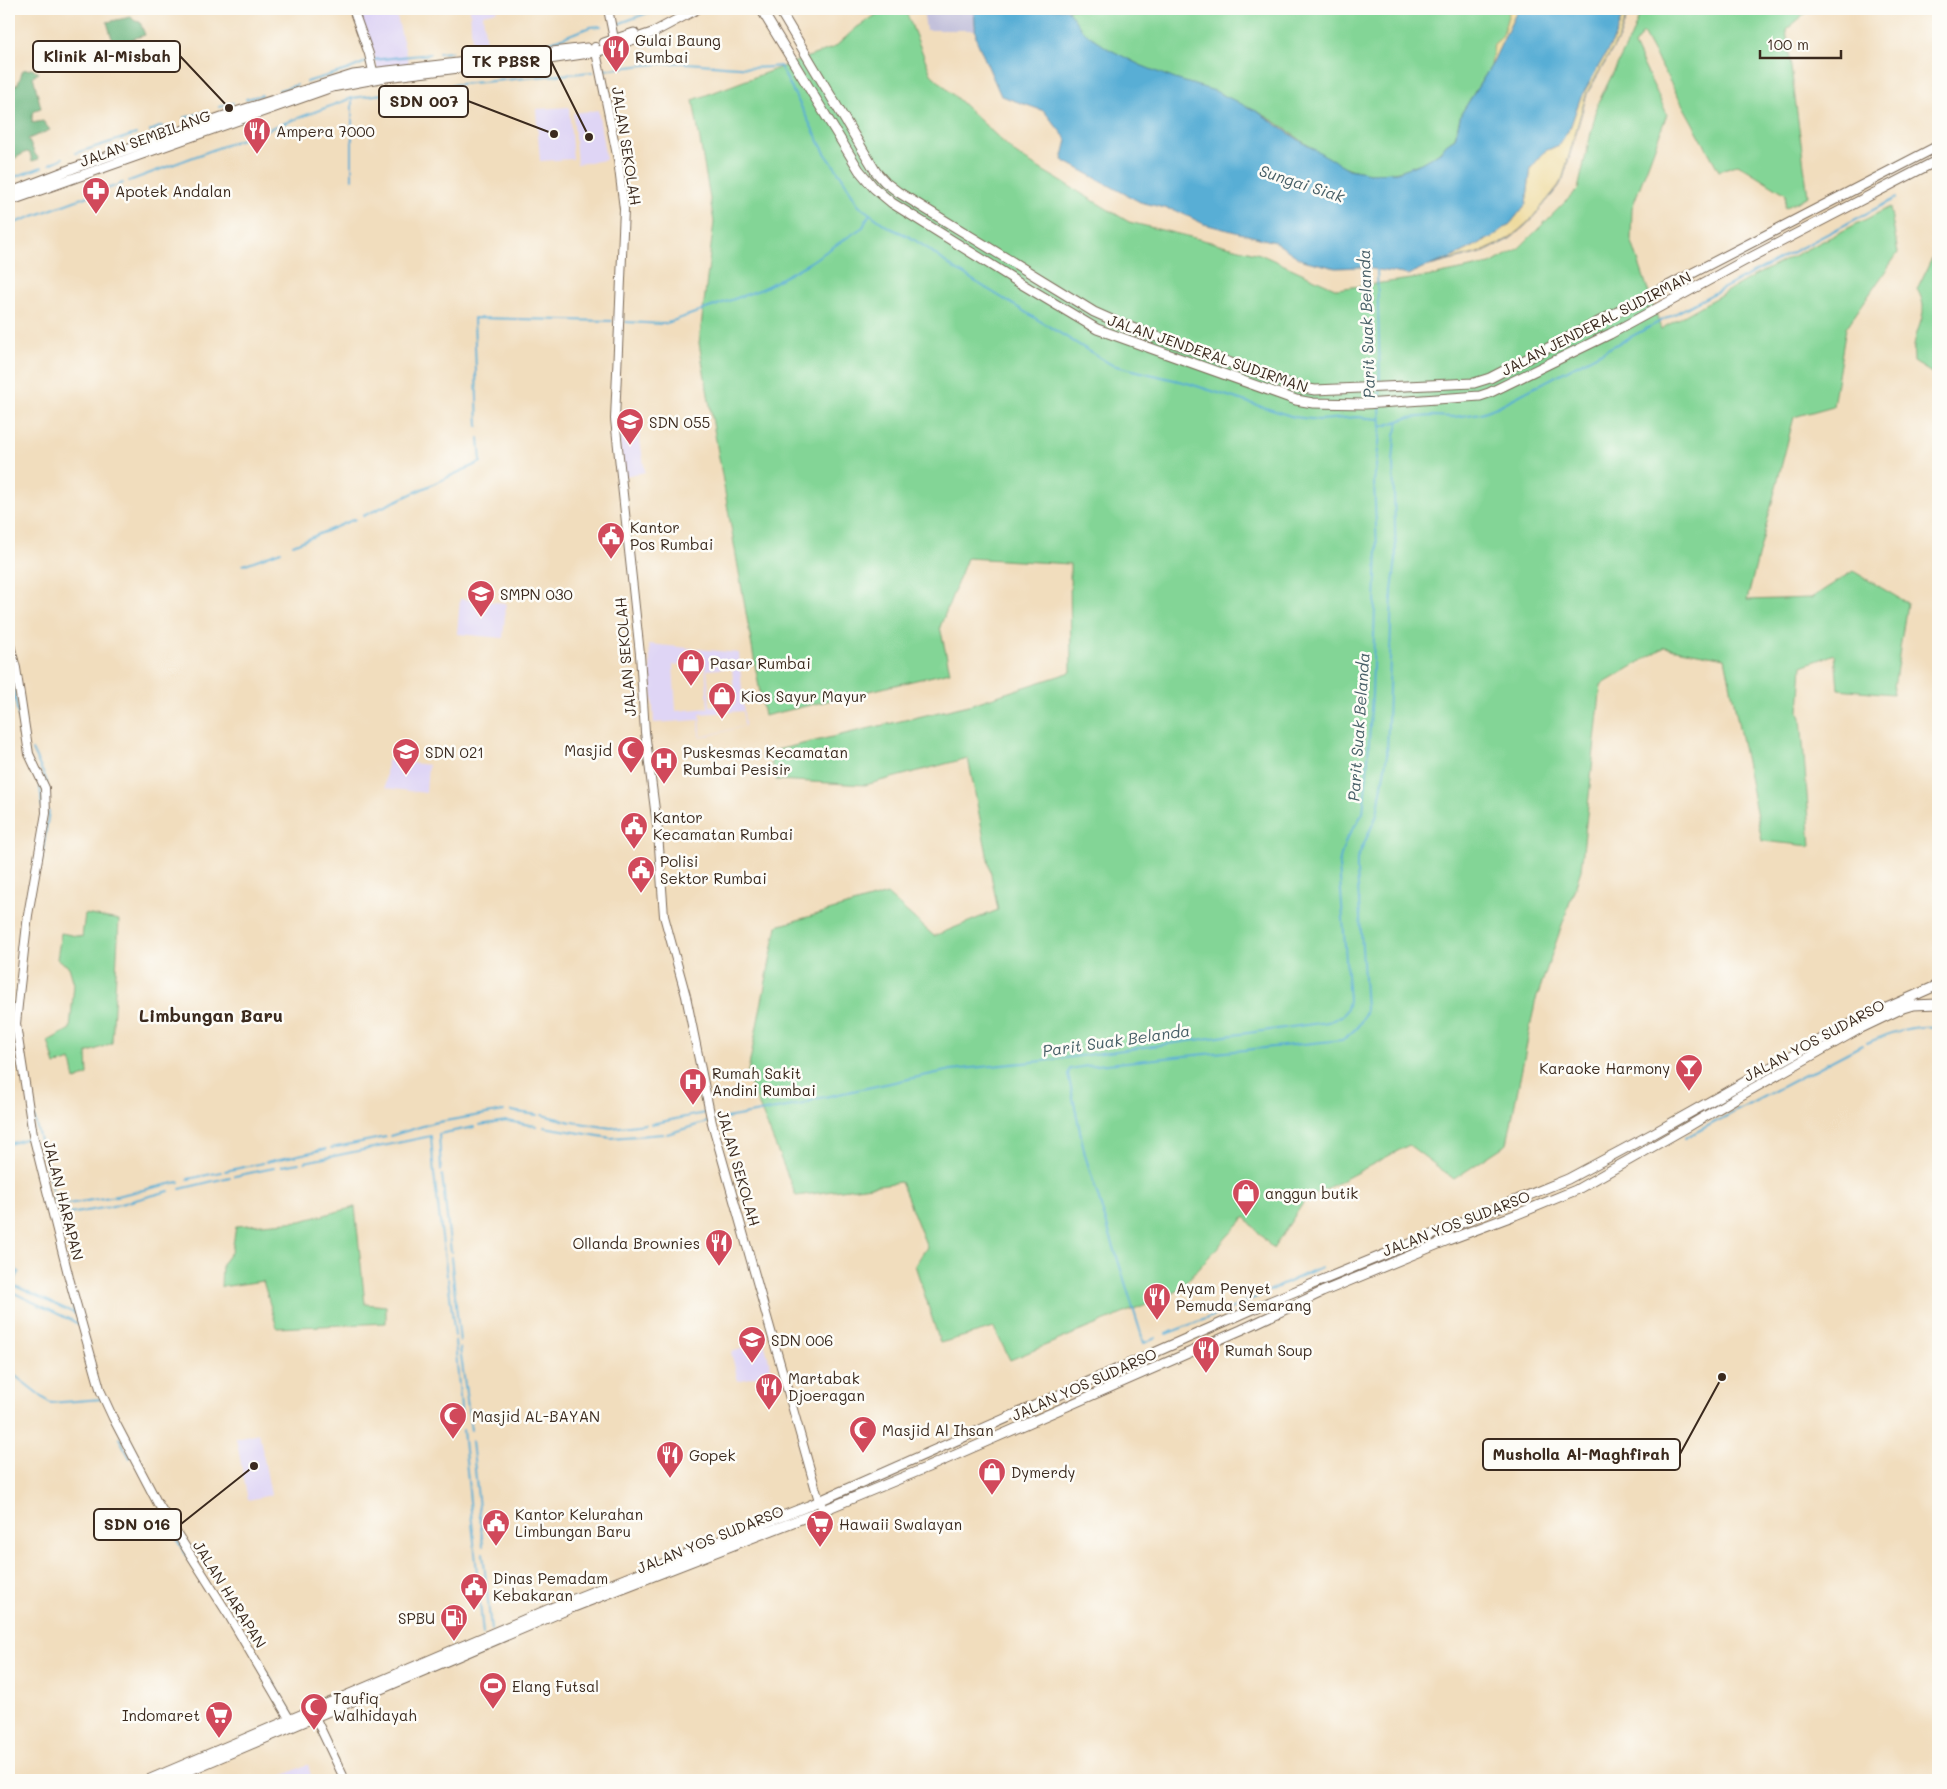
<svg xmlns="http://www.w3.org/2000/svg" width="1947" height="1789" font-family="Mali,sans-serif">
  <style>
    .built { fill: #dfd5f5; fill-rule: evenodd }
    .industrial { fill: #c3c1db }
    .green { fill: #83d596; stroke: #5f805a }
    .forest { fill: #6ab67f; stroke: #52704e }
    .sand { fill: #eeda9e; stroke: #94825e }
    .water { fill: #59aed5; stroke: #4a6c7a }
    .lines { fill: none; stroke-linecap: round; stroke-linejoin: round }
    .stream { stroke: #59aed5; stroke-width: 2 }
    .secondary-casing { stroke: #7b6956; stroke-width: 10 }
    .primary-casing { stroke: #7b6956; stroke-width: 11 }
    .secondary { stroke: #fff; stroke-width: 8 }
    .primary { stroke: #fff; stroke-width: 9 }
    .labels { text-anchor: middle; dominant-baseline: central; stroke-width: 5; stroke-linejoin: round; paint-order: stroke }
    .poi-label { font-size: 15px; fill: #3b2a1e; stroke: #fdfcf7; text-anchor: start }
    .street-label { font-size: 15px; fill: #3b2a1e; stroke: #fdfcf7 }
    .water-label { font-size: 16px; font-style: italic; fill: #475f67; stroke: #fdfcf7 }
    .quarter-label { font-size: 18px; font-weight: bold; fill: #3b2a1e; stroke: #fdfcf7 }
    .leader { fill: none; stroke: #3b2a1e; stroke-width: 2 }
    .callout-dot { fill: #3b2a1e; stroke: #fdfcf7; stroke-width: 2 }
    .callout { fill: #fdfcf7; stroke: #3b2a1e; stroke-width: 2 }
    .callout-label { font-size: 16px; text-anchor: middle; font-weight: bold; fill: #3b2a1e }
  </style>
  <rect width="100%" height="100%" fill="#fdfcf7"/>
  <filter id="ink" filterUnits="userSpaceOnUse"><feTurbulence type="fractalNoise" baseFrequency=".02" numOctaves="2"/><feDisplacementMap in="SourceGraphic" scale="10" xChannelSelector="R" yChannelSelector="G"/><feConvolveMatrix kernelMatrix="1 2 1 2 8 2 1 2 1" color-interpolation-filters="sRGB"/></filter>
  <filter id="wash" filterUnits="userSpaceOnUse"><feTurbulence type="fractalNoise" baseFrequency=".0096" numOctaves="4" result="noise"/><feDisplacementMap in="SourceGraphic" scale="20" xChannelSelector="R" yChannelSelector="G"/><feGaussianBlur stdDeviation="1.12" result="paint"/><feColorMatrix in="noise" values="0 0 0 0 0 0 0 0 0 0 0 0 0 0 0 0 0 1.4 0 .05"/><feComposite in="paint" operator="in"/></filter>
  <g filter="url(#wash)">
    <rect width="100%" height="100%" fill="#f1ddbd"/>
    <!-- built -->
    <path class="built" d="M381,9H395L410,69L378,73L374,56L356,13Z
      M470,9H497L498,11L483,14L486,45L472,46Z
      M569,107L573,159L540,161L536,109Z
      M598,110L606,160L577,164L573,113Z
      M639,433L645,472L624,476L618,436Z
      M460,599L506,603L503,638L457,634Z
      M649,644L739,653L745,726L700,738L699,720L654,723ZM705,663L708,708L676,711L673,665ZM732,668L735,704L710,706L707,670ZM743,711L744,726L701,737L700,714Z
      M387,760L428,765L426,793L385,788Z
      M764,1342L772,1372L738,1381L731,1352Z
      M259,1433L271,1495L248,1500L236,1438Z
      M308,1764L312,1780H279L278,1778Z"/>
    <!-- industrial -->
    <path class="industrial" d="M923,9H974L975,30H926Z"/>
    <!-- green -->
    <path class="green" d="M885,9H905L931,74L1017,155L1129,222L1260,254L1337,289L1426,277L1490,264L1519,248L1578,189L1598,103L1631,37L1642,9H1811L1786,30L1808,196L1785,208L1786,194L1738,164L1719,171L1643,33L1634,45L1667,114L1632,208L1631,239L1661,329L1752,277L1890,207L1898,253L1846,328L1833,406L1794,417L1747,600L1811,598L1853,571L1907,603L1893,694L1838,689L1835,654L1802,666L1799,712L1801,718L1811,846L1762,841L1725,658L1665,647L1601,685L1581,870L1535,1003L1507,1144L1454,1179L1409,1145L1305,1200L1273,1249L1245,1217L1178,1291L1010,1360L994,1328L940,1343L915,1265L927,1247L901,1182L796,1196L747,1076L777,926L887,894L934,936L998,910L968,758L865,785L776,780L768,752L969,705L1071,672L1070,564L967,558L940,627L950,672L764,716L699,343L714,222L693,100L835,47L856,28Z
      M1067,9H1518L1491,66L1461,114L1455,138C1448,142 1444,148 1438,153C1420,167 1393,175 1370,173C1329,170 1293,129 1258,112C1210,89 1087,59 1067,9Z
      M1938,246V377L1914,362C1914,357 1913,351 1914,346C1917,323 1931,313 1917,289Z
      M85,914L119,920L112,1043L87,1053L88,1075L75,1080L71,1060L55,1065L48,1041L70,1029L74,984L69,967L57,959L61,933L82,937Z
      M355,1207L365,1304L386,1306V1323L277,1328L263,1281L221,1287L222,1264L232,1251L236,1226L301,1221Z"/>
    <!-- forest -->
    <path class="forest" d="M131,17L135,21L140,22L145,35L132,39L138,56L128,60L122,41L113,42L107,22Z
      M32,69L39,73L33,76L41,108L35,110L32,115V123L43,121L50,130L28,139L35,154L39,159L32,161L30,153L26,152L12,160L9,154V107L12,100L9,88L18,84L23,70Z"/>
    <!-- sand -->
    <path class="sand" d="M1510,9H1518L1491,66L1494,44L1502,37Z
      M1625,9H1629L1619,38L1587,93L1563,178C1557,189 1548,199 1540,209C1503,253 1474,254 1422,267L1454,257L1492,237L1510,224L1526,204L1531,168L1545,151L1559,145L1570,128L1580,99L1613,41Z"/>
    <!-- water -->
    <path class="water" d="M974,9H1067L1082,30L1107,48L1140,65L1175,79L1215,91L1258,112L1305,144L1349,169L1370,173L1397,172L1421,163L1440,152L1446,144L1455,138L1461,114L1491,66L1518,9H1625L1613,41L1580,99L1570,128L1559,145L1545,151L1531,168L1526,204L1510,224L1492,237L1453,257L1431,265L1484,252L1511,238L1529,222L1559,186L1563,178L1587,93L1619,38L1629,9L1619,38L1587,93L1563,178L1559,186L1529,222L1511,238L1484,252L1422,268L1409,275L1361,267L1336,268L1302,260L1275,242L1204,224L1177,211L1140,202L1062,160L1067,140L1044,111L1001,96L976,39Z"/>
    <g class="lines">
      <!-- stream -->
      <path class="stream" d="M618,24L658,9
        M488,50L551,42L590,27L601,26
        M462,51H474
        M439,53L451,52
        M373,60L430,54
        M603,70C630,67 657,62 684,63C716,64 748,71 780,66L825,153L842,177L859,206L888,227L908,236L927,248L953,268L1112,365L1187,383L1294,417L1320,420L1357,417L1380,419
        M306,82L347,70L368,61
        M279,90L297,85
        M352,98V179
        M246,99L262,95
        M219,107L233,103
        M184,118L205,112
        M150,131L162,126
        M76,153L136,134
        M50,164L63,158
        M9,179L42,167
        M129,181L352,98L460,84L592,72
        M9,225L123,183
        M1377,268L1380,383
        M626,322L664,324L762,289L809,263L863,227L869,215
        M1380,390V400
        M478,426L474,318L612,321
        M1381,427L1407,418L1432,416L1454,417L1481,413L1497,407L1896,198
        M363,516L481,462L479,438
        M293,545L355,519
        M243,565L281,551
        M9,667L23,740
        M32,750L46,779L47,784
        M40,785L42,807
        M41,863L49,811
        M1867,1043C1892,1032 1911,1025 1938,1027
        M511,1111L537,1115
        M33,1112L56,1206L116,1196L179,1182
        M542,1115L571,1122
        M715,1120L804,1104L815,1099L951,1070L1043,1061L1328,1022C1341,1017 1346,1016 1349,1001L1339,865L1341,855L1346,840L1363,813L1367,773L1372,694L1377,548L1374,481L1381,427L1380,405
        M573,1122L611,1128L646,1124
        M651,1124L705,1113
        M479,1125L507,1121L536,1126
        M544,1127L611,1138L663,1134
        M667,1134L707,1122
        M390,1136L433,1123L504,1111
        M1685,1138L1862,1045
        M9,1144L31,1137
        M331,1148L386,1137
        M266,1162L326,1149
        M305,1162L431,1136L434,1174L447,1276
        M282,1166L299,1163
        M441,1170L439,1134L474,1127
        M225,1171L263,1163
        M442,1175L451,1252
        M235,1176L274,1168
        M188,1179L221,1172
        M180,1189L230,1177
        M62,1234L58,1216L109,1207L169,1191
        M451,1257L460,1342
        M61,1260L65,1277
        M9,1265L19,1272L13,1285L74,1313
        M448,1279L455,1336
        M68,1287L75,1314
        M1269,1291L1321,1267
        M9,1293L10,1291L79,1324
        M1166,1334L1226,1311L1263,1294
        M1156,1338L1144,1343L1143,1340L1085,1155L1068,1074L1070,1069L1087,1066L1342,1040C1355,1031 1362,1024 1366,1009L1357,871V859L1377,815L1387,755L1392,591L1396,559L1393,463L1395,436L1399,421
        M455,1341L462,1419
        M460,1348L471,1430
        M9,1371L50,1403L102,1399
        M463,1430L483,1634
        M119,1438L130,1458
        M472,1441L483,1546
        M158,1495L164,1506
        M172,1532L193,1566
        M483,1553L491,1630
        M267,1673L292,1714"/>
    </g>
  </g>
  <g filter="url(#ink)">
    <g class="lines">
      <defs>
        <path id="secondary" d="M353,9L369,54L373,71
          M608,9L615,44
          M595,47L618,160L624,209L615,419L640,654L645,732L658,833L664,916L686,996L712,1123L819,1501L824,1510
          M9,641L16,668L29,754L45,788L46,813L28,915L19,995L16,1024L18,1038L33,1135L69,1278L101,1392L113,1418L157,1502L228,1614L290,1720
          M315,1717L345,1780"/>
        <path id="primary" d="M761,9L859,170L874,188L892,203L1020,283L1097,329L1296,400L1313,403L1365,404L1480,396L1489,393L1610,334L1744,261L1938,160
          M779,9L876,172L885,182L898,192L1094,312L1121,324L1298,387L1315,390L1474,383L1490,378L1938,146
          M604,43L634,33
          M9,193L74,168L242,110L353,75L587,48
          M9,201L332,87L386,77L467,67L529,62L596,52L652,33L697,9
          M148,1780L554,1607L808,1506L1269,1302L1568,1179L1652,1134L1809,1046L1846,1026L1938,985
          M167,1780L571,1608L824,1510L928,1467L1241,1330L1322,1292L1448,1240L1515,1215L1576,1190L1689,1126L1736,1098L1859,1029L1903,1008L1913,1005L1938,1004"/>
      </defs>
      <!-- secondary casing -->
      <use href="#secondary" class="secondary-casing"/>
      <!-- primary casing -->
      <use href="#primary" class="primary-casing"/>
      <!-- secondary -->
      <use href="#secondary" class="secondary"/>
      <!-- primary -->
      <use href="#primary" class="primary"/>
    </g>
  </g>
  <!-- icons -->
  <defs>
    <symbol id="restaurant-pin" viewBox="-11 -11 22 30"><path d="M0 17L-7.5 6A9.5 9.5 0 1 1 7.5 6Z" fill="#d1495b" stroke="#fdfcf7"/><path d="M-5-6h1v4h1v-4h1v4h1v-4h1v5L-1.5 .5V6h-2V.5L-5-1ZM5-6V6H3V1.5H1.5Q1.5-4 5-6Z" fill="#fff"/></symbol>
    <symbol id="pharmacy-pin" viewBox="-11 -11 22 30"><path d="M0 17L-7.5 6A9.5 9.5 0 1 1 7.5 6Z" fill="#d1495b" stroke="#fdfcf7"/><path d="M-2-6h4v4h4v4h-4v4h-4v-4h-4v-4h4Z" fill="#fff"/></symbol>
    <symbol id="school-pin" viewBox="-11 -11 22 30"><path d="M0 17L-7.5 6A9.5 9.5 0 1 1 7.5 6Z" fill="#d1495b" stroke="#fdfcf7"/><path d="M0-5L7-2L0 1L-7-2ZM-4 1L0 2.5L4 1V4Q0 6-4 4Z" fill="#fff"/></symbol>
    <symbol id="civic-pin" viewBox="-11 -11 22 30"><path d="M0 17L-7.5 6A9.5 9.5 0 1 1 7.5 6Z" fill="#d1495b" stroke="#fdfcf7"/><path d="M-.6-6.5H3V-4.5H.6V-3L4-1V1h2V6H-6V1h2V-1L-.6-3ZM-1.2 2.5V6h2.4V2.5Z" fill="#fff"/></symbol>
    <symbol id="shop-pin" viewBox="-11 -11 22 30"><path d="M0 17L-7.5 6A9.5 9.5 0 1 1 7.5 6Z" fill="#d1495b" stroke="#fdfcf7"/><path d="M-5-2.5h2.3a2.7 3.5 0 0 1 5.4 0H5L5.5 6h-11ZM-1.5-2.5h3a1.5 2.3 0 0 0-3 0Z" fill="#fff"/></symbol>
    <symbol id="mosque-pin" viewBox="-11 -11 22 30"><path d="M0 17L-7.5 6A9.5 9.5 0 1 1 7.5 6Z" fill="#d1495b" stroke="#fdfcf7"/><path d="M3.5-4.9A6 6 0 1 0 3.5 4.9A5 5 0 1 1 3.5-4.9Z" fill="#fff"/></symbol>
    <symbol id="hospital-pin" viewBox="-11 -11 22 30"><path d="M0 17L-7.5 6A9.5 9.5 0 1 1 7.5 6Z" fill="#d1495b" stroke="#fdfcf7"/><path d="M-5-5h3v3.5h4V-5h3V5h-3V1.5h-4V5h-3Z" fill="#fff"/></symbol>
    <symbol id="bar-pin" viewBox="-11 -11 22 30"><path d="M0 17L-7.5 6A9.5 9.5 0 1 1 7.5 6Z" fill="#d1495b" stroke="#fdfcf7"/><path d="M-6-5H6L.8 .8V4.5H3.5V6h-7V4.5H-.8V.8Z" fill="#fff"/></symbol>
    <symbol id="supermarket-pin" viewBox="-11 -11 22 30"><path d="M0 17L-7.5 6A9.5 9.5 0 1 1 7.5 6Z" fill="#d1495b" stroke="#fdfcf7"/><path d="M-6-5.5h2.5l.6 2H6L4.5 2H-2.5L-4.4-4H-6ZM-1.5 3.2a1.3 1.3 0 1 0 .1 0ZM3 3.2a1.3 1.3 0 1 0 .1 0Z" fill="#fff"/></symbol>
    <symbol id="fuel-pin" viewBox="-11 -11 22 30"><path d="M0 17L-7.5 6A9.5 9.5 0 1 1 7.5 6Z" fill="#d1495b" stroke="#fdfcf7"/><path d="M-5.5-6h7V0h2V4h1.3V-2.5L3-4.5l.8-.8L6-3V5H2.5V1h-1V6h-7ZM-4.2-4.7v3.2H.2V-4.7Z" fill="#fff"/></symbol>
    <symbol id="stadium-pin" viewBox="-11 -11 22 30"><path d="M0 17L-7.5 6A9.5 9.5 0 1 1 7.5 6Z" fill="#d1495b" stroke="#fdfcf7"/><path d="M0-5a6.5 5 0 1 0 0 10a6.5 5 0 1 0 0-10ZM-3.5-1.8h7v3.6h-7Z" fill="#fff"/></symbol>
  </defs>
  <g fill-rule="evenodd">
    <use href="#restaurant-pin" x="600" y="33" width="32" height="43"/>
    <use href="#restaurant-pin" x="241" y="115" width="32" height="43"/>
    <use href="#pharmacy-pin" x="80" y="175" width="32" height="43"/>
    <use href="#school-pin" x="614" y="406" width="32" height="43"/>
    <use href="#civic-pin" x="595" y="520" width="32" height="43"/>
    <use href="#school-pin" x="465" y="578" width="32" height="43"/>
    <use href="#shop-pin" x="675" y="647" width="32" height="43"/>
    <use href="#shop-pin" x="706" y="680" width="32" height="43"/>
    <use href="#mosque-pin" x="615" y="734" width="32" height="43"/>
    <use href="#school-pin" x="390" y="736" width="32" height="43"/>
    <use href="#hospital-pin" x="648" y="745" width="32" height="43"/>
    <use href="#civic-pin" x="618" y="810" width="32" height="43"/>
    <use href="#civic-pin" x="625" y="854" width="32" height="43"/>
    <use href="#bar-pin" x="1673" y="1052" width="32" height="43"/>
    <use href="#hospital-pin" x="677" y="1066" width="32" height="43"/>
    <use href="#shop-pin" x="1230" y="1177" width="32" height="43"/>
    <use href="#restaurant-pin" x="703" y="1227" width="32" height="43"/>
    <use href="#restaurant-pin" x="1141" y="1281" width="32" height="43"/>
    <use href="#school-pin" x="736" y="1324" width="32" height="43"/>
    <use href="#restaurant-pin" x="1190" y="1334" width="32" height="43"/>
    <use href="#restaurant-pin" x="753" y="1371" width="32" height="43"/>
    <use href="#mosque-pin" x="437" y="1400" width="32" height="43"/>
    <use href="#mosque-pin" x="847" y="1414" width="32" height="43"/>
    <use href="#restaurant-pin" x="654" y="1439" width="32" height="43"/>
    <use href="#shop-pin" x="976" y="1456" width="32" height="43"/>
    <use href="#civic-pin" x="480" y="1507" width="32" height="43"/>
    <use href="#supermarket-pin" x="804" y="1508" width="32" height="43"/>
    <use href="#civic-pin" x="458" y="1571" width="32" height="43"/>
    <use href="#fuel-pin" x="438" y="1602" width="32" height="43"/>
    <use href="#stadium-pin" x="477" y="1670" width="32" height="43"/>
    <use href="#mosque-pin" x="298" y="1691" width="32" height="43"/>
    <use href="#supermarket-pin" x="203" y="1699" width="32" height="43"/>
  </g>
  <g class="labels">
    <!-- poi labels -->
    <g class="poi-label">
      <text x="635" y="40">Gulai Baung<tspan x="635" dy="17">Rumbai</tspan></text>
      <text x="276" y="131">Ampera 7000</text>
      <text x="115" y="191">Apotek Andalan</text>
      <text x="649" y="422">SDN 055</text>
      <text x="630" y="527">Kantor<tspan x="630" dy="17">Pos Rumbai</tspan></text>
      <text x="500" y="594">SMPN 030</text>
      <text x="710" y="663">Pasar Rumbai</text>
      <text x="741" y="696">Kios Sayur Mayur</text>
      <text x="612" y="750" text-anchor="end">Masjid</text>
      <text x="425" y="752">SDN 021</text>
      <text x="683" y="752">Puskesmas Kecamatan<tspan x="683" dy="17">Rumbai Pesisir</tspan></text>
      <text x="653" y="817">Kantor<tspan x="653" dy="17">Kecamatan Rumbai</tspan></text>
      <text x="660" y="861">Polisi<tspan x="660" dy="17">Sektor Rumbai</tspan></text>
      <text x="1670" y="1068" text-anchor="end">Karaoke Harmony</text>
      <text x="712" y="1073">Rumah Sakit<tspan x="712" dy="17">Andini Rumbai</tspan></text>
      <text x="1265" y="1193">anggun butik</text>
      <text x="700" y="1243" text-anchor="end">Ollanda Brownies</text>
      <text x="1176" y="1288">Ayam Penyet<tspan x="1176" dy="17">Pemuda Semarang</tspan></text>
      <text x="771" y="1340">SDN 006</text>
      <text x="1225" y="1350">Rumah Soup</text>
      <text x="788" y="1378">Martabak<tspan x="788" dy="17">Djoeragan</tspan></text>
      <text x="472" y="1416">Masjid AL-BAYAN</text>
      <text x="882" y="1430">Masjid Al Ihsan</text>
      <text x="689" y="1455">Gopek</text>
      <text x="1011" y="1472">Dymerdy</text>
      <text x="515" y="1514">Kantor Kelurahan<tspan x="515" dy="17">Limbungan Baru</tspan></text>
      <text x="839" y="1524">Hawaii Swalayan</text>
      <text x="493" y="1578">Dinas Pemadam<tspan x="493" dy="17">Kebakaran</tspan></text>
      <text x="435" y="1618" text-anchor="end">SPBU</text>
      <text x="512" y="1686">Elang Futsal</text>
      <text x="333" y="1698">Taufiq<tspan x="333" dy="17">Walhidayah</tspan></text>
      <text x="200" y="1715" text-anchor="end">Indomaret</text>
    </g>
    <!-- street labels -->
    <g class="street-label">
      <text transform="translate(145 138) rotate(-20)">JALAN SEMBILANG</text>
      <text transform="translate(627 146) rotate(81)">JALAN SEKOLAH</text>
      <text transform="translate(1596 323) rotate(-27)">JALAN JENDERAL SUDIRMAN</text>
      <text transform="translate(1208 353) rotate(19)">JALAN JENDERAL SUDIRMAN</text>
      <text transform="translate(625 657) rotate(-95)">JALAN SEKOLAH</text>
      <text transform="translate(1814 1040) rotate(-28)">JALAN YOS SUDARSO</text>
      <text transform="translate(739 1168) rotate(74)">JALAN SEKOLAH</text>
      <text transform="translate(64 1200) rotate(76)">JALAN HARAPAN</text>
      <text transform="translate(1456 1223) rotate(-21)">JALAN YOS SUDARSO</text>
      <text transform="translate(1084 1384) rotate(-24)">JALAN YOS SUDARSO</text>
      <text transform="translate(710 1539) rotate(-22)">JALAN YOS SUDARSO</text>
      <text transform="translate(230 1594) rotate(58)">JALAN HARAPAN</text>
    </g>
    <!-- water labels -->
    <g class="water-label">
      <text transform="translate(1302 183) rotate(18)">Sungai Siak</text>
      <text transform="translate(1366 324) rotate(-92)">Parit Suak Belanda</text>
      <text transform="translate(1358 727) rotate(-86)">Parit Suak Belanda</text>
      <text transform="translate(1116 1040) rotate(-8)">Parit Suak Belanda</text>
    </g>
    <!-- quarter labels -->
    <g class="quarter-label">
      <text x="211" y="1015">Limbungan Baru</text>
    </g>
  </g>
  <!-- callouts -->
  <path class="leader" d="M229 108L180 56M589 137L551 61M554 134L468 101M1722 1377L1680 1454M254 1466L181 1524"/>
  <g class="callout-dot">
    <circle cx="229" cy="108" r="5"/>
    <circle cx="589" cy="137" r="5"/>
    <circle cx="554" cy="134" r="5"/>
    <circle cx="1722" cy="1377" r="5"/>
    <circle cx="254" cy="1466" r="5"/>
  </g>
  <g class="callout">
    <rect x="33" y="41" width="147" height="31" rx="5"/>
    <rect x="462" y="46" width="89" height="31" rx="5"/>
    <rect x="379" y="86" width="89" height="31" rx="5"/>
    <rect x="1483" y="1439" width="197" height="31" rx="5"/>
    <rect x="94" y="1509" width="87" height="31" rx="5"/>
  </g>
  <g class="callout-label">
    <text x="107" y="62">Klinik Al-Misbah</text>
    <text x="506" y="67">TK PBSR</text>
    <text x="424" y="107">SDN 007</text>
    <text x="1581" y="1460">Musholla Al-Maghfirah</text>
    <text x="137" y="1530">SDN 016</text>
  </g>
  <!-- margin -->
  <rect width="1947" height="1789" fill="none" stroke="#fdfcf7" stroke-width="30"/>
  <!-- scale -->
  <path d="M1760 50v8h81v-8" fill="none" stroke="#3b2a1e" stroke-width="2.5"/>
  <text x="1767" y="50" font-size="15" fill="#3b2a1e" stroke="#fdfcf7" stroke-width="4" paint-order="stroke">100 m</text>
</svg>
